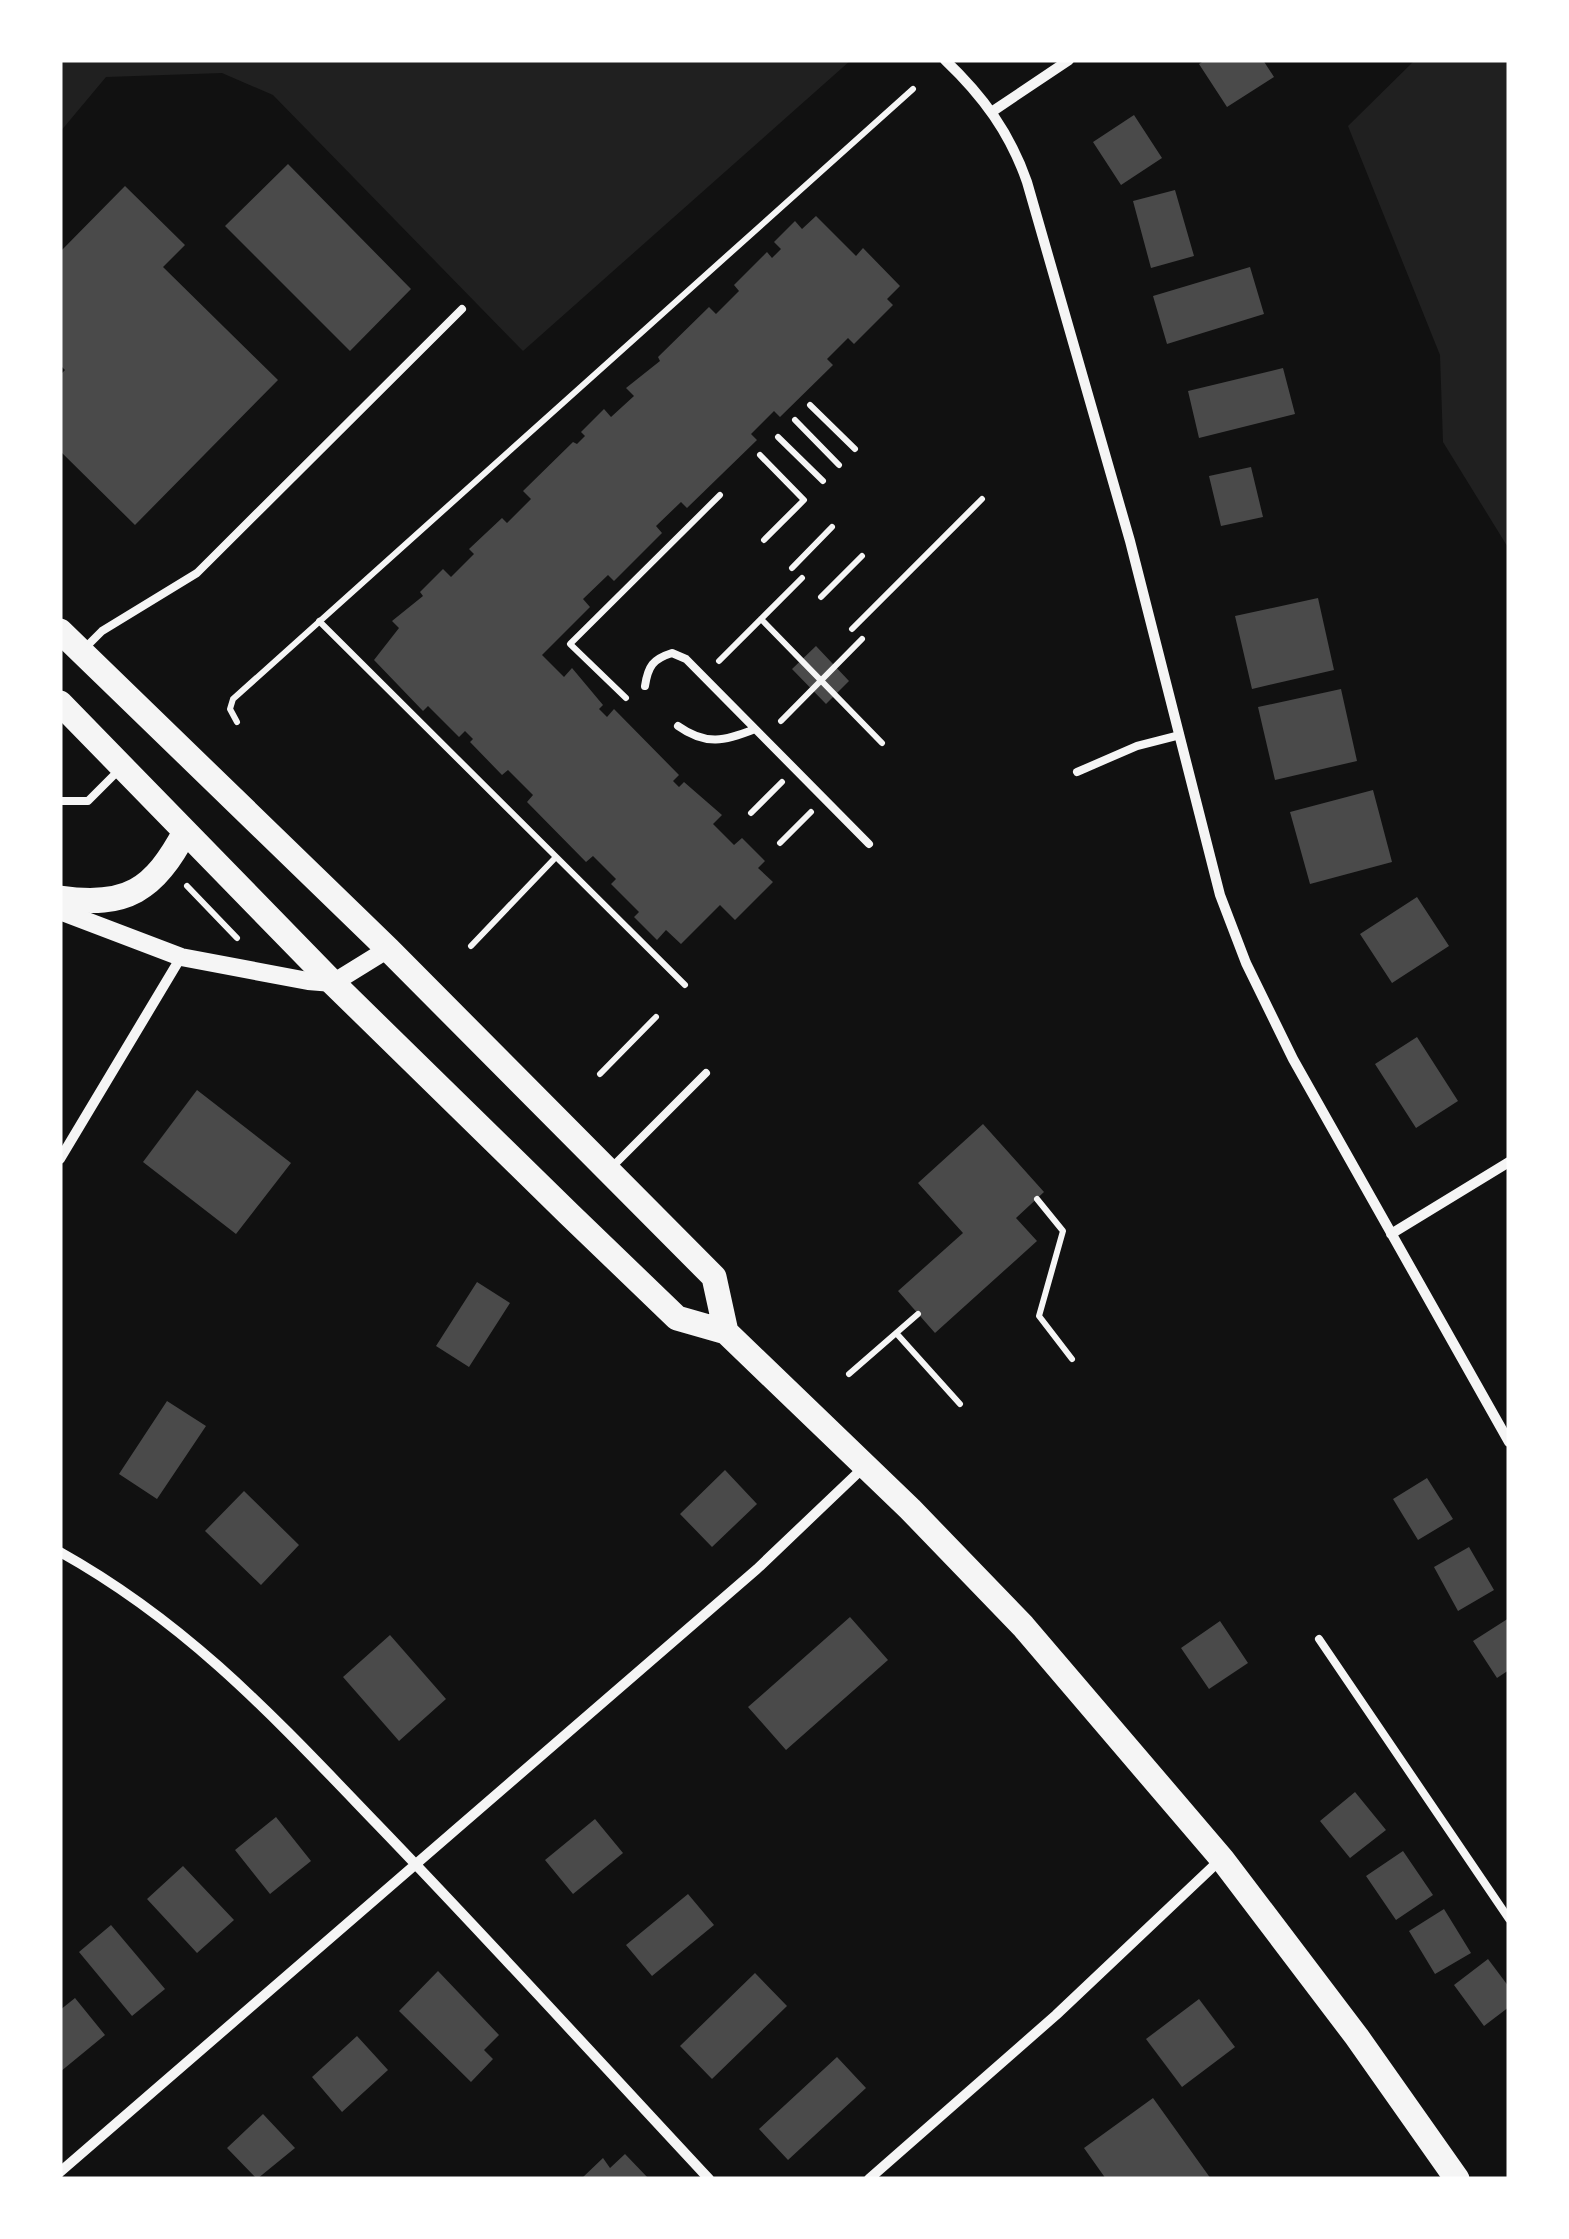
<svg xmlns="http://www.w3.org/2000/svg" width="1569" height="2239" font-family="'Fira Sans',sans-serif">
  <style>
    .green { fill: #202020 }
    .building { fill: #4a4a4a }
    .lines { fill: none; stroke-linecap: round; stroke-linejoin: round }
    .path { stroke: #f5f5f5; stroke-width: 6 }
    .service { stroke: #f5f5f5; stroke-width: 8 }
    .minor { stroke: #f5f5f5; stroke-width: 10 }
    .tertiary { stroke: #f5f5f5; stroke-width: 18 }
    .primary { stroke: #f5f5f5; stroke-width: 25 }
  </style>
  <rect width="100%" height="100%" fill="#111"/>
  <!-- green -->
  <path class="green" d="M60,60H851L523,351L273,95L222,73L106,77L60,132Z
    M1415,60H1509V549L1443,442L1440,355L1348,126Z"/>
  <!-- building -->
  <path class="building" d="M1205,60H1263L1274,77L1227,107L1199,64Z
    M1134,115L1162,158L1121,185L1093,142Z
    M288,164L411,289L350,351L225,226Z
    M125,186L185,245L163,267L278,380L135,525L60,451V375L65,370L60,365V252Z
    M1175,190L1194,256L1151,268L1133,201Z
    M816,216L856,256L863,248L900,286L887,299L893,305L854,344L848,338L827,359L833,365L780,417L774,411L751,434L757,440L687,508L681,502L656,526L662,533L614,581L608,575L583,599L590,607L542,655L564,677L572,668L603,705L599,709L607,717L614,709L679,775L673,781L679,787L684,782L722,815L713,824L734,845L742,838L765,861L758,868L773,882L735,920L720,905L681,944L666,930L657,940L634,917L639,912L611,884L616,879L593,856L586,862L527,802L533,795L508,770L502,775L470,742L473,739L465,731L459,737L428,706L423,711L374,660L399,628L392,621L423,596L420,592L443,569L451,577L474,554L469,549L502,518L507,523L531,499L523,491L573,442L577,444L585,436L581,432L604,409L611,417L634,396L626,388L660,361L658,357L709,307L716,314L739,291L734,285L767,252L772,258L781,249L774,242L795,221L802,229Z
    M1250,267L1264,314L1167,344L1153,296Z
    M1283,368L1295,414L1199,438L1188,391Z
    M1251,467L1263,517L1221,526L1209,476Z
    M1318,598L1334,670L1252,689L1235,616Z
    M816,646L849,681L826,704L792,669Z
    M1341,689L1357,761L1275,780L1258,707Z
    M1373,790L1392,862L1310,884L1290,812Z
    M1417,897L1449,946L1392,983L1360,934Z
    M1417,1037L1458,1101L1416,1128L1375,1064Z
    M197,1090L291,1163L236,1234L143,1162Z
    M983,1124L1044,1192L1016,1218L1037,1241L935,1333L898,1291L963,1233L918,1183Z
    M477,1282L510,1303L469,1367L436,1346Z
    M167,1401L206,1426L157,1499L119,1474Z
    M725,1470L757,1504L712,1547L680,1514Z
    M1427,1478L1453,1519L1418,1540L1393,1499Z
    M244,1491L299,1545L261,1585L205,1531Z
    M1469,1547L1494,1590L1458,1611L1434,1567Z
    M850,1617L888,1660L786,1750L748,1707Z
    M1509,1618V1670L1497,1678L1473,1641Z
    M1220,1621L1248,1663L1209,1689L1181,1648Z
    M390,1635L446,1699L399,1741L343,1677Z
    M1355,1792L1386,1830L1350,1858L1320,1821Z
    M276,1817L311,1861L270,1894L235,1850Z
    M595,1819L623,1853L573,1894L545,1860Z
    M1403,1851L1433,1895L1396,1920L1366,1876Z
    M183,1866L234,1920L197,1953L147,1899Z
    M688,1894L714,1925L652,1976L626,1945Z
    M1444,1909L1471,1953L1435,1974L1409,1931Z
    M111,1925L165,1989L132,2016L79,1952Z
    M1488,1959L1509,1987V2007L1484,2026L1454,1985Z
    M438,1971L499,2035L484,2050L493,2059L471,2082L399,2011Z
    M755,1973L787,2006L712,2079L680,2046Z
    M75,1998L105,2035L60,2072V2010Z
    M1199,1999L1235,2047L1182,2087L1146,2039Z
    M357,2036L388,2070L342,2112L312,2077Z
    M837,2057L866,2088L788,2160L759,2129Z
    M1153,2098L1211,2179H1106L1084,2148Z
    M263,2114L295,2148L257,2179L227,2148Z
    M625,2154L649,2179H581L603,2158L610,2168Z"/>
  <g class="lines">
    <!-- path -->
    <path class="path" d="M810,405L855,449
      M795,420L839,465
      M778,437L823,481
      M760,455L804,500L764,540
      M792,568L832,527
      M821,597L862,556
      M761,619L882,743
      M319,621L685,985
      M852,629L982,499
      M719,661L802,578
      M626,698L570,644L720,495
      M781,721L862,639
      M237,722L230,709L233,699L913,89
      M751,813L782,782
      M780,843L811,812
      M187,886L237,938
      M471,946L556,857
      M600,1074L656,1017
      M1037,1199L1063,1231L1039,1316L1072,1359
      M897,1334L960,1404
      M849,1374L918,1314"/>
    <!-- service -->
    <path class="service" d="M84,649L102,631L197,573L462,309
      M645,686C648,666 653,659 672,653L686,659L869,844
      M678,726C706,746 725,741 755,729
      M1077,772L1137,746L1180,735
      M60,801H88L119,770
      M613,1166L706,1073
      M1319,1639L1509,1919"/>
    <!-- minor -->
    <path class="minor" d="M945,60C983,96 1010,133 1027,182L1130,541L1220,895L1246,963L1293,1059L1509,1442
      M993,111L1069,60
      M60,1159L181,957
      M1391,1234L1509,1162
      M60,1552C189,1624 275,1718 376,1823C489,1940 598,2060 709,2179
      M60,2172L757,1569L864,1467
      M869,2179L1056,2015L1221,1859"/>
    <!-- tertiary -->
    <path class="tertiary" d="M60,911L181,957L308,981L333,983L388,949"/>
    <!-- primary -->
    <path class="primary" d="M60,631L388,949L714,1277L726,1332
      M60,703L333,983L569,1214L677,1318L726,1332L910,1509L1023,1626L1222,1859L1357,2037L1457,2179
      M60,898C127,908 154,890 185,832"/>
  </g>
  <!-- border -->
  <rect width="1569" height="2239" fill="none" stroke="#ffffff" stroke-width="125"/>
</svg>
